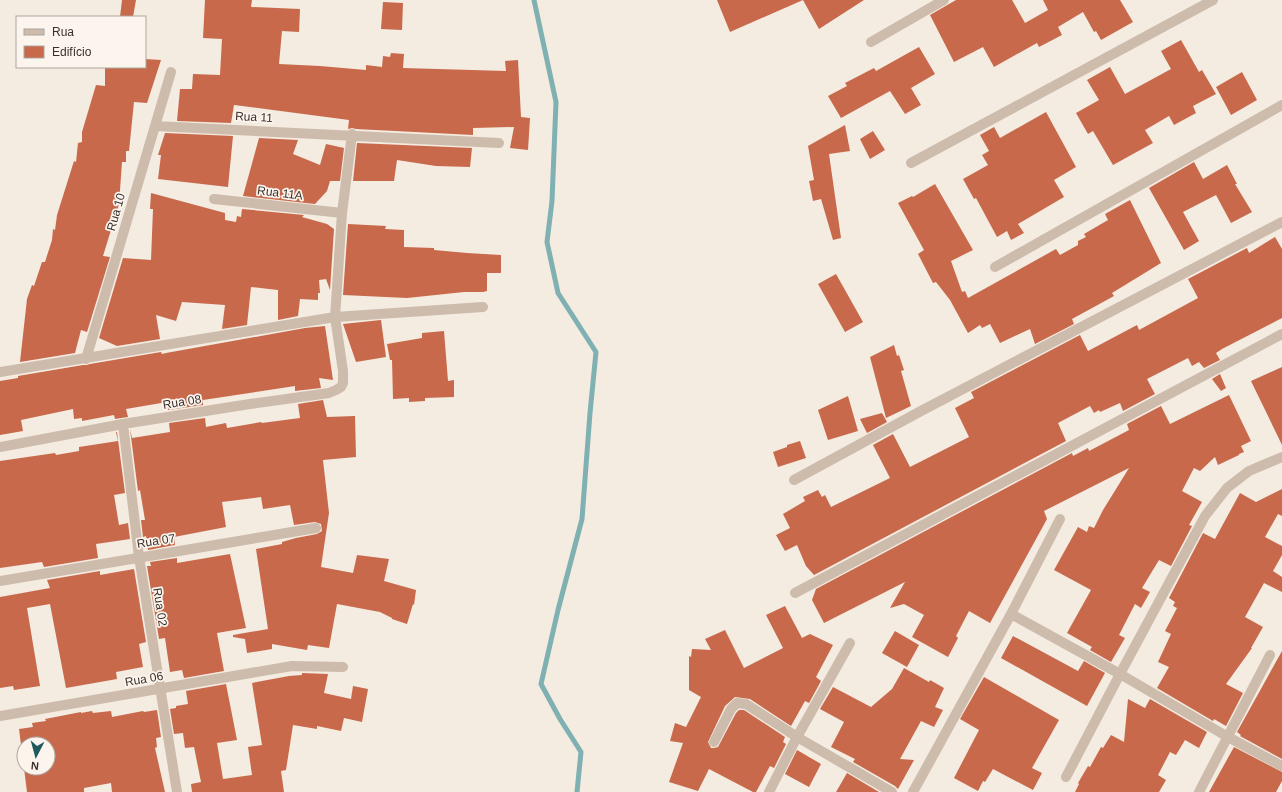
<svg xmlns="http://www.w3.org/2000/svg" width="1282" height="792" font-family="Helvetica,sans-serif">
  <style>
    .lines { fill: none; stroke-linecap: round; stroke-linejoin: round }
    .stream { stroke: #7fb0b2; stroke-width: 5 }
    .building { fill: #c8694b }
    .minor { stroke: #cdbbac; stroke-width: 10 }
    .labels { text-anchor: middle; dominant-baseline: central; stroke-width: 3.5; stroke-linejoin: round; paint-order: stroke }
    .street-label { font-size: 12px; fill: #3b302b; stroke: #fbf5ee }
  </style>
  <rect width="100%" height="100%" fill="#f4ebe1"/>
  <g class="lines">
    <!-- stream -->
    <path class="stream" d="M534,0L556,102L552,201L547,242L558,293L596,352L590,413L582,519L558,610L541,684L560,719L581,752L577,792"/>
  </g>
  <!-- building -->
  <path class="building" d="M122,0H136L133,17H120Z
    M205,0H252L251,7L300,9L299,32L282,31L279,64L320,66L366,70V65L382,67L383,56L390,57L391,53L404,54L403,68L506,71L505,61L518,60L521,117L530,118L528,150L510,148L514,127L473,128V135L356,129L352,128L348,129L349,120L234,105L231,123L177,121L180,89H192L193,74L220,75L222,39L203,38Z
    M717,0H803L730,32Z
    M803,0H864L819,29Z
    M956,0H1012L1025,23L1048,10L1043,0H1120L1133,22L1101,40L1096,31L1094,32L1083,12L1058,27L1062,35L1039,47L1037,43L994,67L983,47L954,62L930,15Z
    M383,2L403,3L402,30L381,29Z
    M1181,40L1199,72L1202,70L1216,94L1193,106L1196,113L1174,125L1169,116L1145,130L1153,143L1113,165L1093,131L1088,134L1076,113L1099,100L1087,80L1110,67L1125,94L1171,69L1161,51Z
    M919,47L935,74L911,88L921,105L905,114L890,91L841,118L828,96L847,86L845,83L874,68L876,71Z
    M145,59L161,60L148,100L147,103L134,102L129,151H126V162H122L119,204L103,256L110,257L87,332L81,330L75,353L20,362L27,299L32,285L34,286L42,262H45L52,240L53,229L55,230L57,215L74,161L76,162L78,143L82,142V132L96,85L105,86V67H145Z
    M1242,72L1257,100L1231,115L1216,87Z
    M1046,112L1076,167L1054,180L1064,197L1018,224L1024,233L1011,240L1007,231L997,237L976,198L974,199L963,179L988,165L982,155L989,151L980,135L994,127L1000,138Z
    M845,125L850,151L829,154L841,238L833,240L821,199L813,201L809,181L814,180L808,146Z
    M873,131L885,150L870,159L860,139Z
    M165,133L233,136L228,187L158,179L161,155H158Z
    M259,138L298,140L293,154L320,165L326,144L344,148L340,181H330L327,191L315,204L243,196Z
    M357,143L472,148L470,167L436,166L397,160L394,181H353Z
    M1194,162L1203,179L1227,165L1237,184H1235L1252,212L1231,223L1216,195L1183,212L1199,241L1184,250L1149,188Z
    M935,184L973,250L951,261L962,292L965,291L968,298L1056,249L1060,255L1078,245V241L1086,237L1084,234L1108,220L1105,214L1130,200L1161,263L1112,293L1114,296L1072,319L1074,324L1035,344L1030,329L1000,343L990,324L982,328L980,325L968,333L950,300L936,282L933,283L918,254L924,250L898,203L912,196L913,197Z
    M151,193L225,213V220L236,222L237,216L241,217L242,209L304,215L302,217L327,224L334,229L330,290L326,279L319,280L320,293H318V300L300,299L298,316L278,320V290L251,287L247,325L222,329L225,305L182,302L176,321L156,315L160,339L117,346L99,338L123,258L151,260L153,209H150Z
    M348,224L386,226L385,229L404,230V247L434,248V250L467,253L501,255V273H487V291L483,292H464L407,298L343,295Z
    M1275,237L1282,249V318L1222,349L1216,353L1220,360L1204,368L1199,362L1192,366L1188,358L1147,379L1155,394L1123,411L1120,403L1100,412L1099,410L1094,413L1090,406L1058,423L1066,441L814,575L806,566L797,545L785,551L776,535L790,528L783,514L805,501L803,497L818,490L822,497L825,495L831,507L890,478L873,445L893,434L910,467L969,437L955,408L974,398L971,392L1080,335L1088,351L1137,325L1139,330L1198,298L1188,279L1247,248L1249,253Z
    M836,274L863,322L845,332L818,284Z
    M381,320L386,357L356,362L343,324Z
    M325,326L333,380L319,378L321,388L295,391V386L203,400V405L168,410L167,402L126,409L128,417L115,419L114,415L82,421V418L74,419L73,409L21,420L23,431L0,435V381L18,378V376L83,365H87L90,364L161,352L162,354L166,353L305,328Z
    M444,331L448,381L454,380V397L425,398V401L409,402V398L393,399L392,360H390L387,344L422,338V333Z
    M894,345L897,356L899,355L904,370L901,371L911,406L886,418L870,357Z
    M1282,367V445L1251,381Z
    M1220,374L1226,388L1221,391L1212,379Z
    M1229,395L1251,441L1241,446L1244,452L1239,454V455L1218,465L1215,457L1200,471L1194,468L1182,491L1202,502L1189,525L1192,526L1171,566L1159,560L1142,588L1150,592L1141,608L1135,604L1119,635L1125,638L1111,662L1090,650L1092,647L1067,633L1091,590L1054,570L1078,527L1087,532L1089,526L1094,528L1103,510L1129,468L1044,511L1047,519L990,623L969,611L956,636L958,638L948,657L912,637L924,615L904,604L890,608L905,582L824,623L812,600L816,589L1072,453L1073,456L1088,448L1089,451L1129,430L1127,424L1161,406L1170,424Z
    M848,396L858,431L828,440L818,410Z
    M323,400L327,417L355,416L356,457L323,460L329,513L321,567L353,573L357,555L389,559L384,581L416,590L414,605L413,604L407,624L392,619V618L380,612L337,604L329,648L308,645L307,650L272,644V649L247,653L245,639L233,637V635L268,629L256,549L282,544V542L296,538L317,534L322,531L321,524L315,522L294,525L290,505L263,509L261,497L222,502L226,527L174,537L175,545L148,550L146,536L143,537L141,520H145L140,490L138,491L130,429L132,438L170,432L169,423L205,418L206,427L226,423L227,428L261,422L262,423L300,418L298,404Z
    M882,413L887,422L867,433L860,419Z
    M116,432H117L125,493L114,495L119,525L128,523L130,539L96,544L98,558L44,567L42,562L0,568V461L55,453L56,455L79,451V447L118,441Z
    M800,441L806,458L778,467L773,452L787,447V445Z
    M1282,489V516L1278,514L1265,537L1282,546V555L1273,571L1282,577V592L1264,583L1245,617L1263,627L1251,648H1252L1226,684L1243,693L1226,726L1214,719L1213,721L1157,688L1169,667L1158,662L1171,634L1165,631L1177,608L1173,606L1175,602L1169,598L1203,533L1215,539L1240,493L1256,502Z
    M230,554L246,628L217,633L224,671L184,678L182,670L170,672L165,638L159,639L147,566H151L150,562L177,558V563Z
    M134,569L146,642L139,644L143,667L116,672L117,679L66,688L50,604L27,608L40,686L14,690L13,686L0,688V597L50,588L47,580L100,571V575Z
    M785,606L802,638L810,634L833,645L816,677L821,681L809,703L805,701L791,726L750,699L735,697L725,706L708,742L711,748H714L718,747L736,713L739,710H744L785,737L783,742L786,744L774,768L770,766L756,792H753L709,769L698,791L669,782L683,743L670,741L675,723L686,727L701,697L689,690V656L691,657L692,649L711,650L705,639L725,630L744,668L783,648L766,615Z
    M895,631L919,645L907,667L882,653Z
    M1013,636L1078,671L1084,661L1105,673L1087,706L1001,658Z
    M1282,651V759L1240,736L1241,735L1237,732Z
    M904,668L929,682L930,680L944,688L935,707L943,710L934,727L921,721L900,759L914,760L898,789L895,786L853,762L855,759L831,747L844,722L820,709L833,687L871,707L892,689Z
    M302,673L328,674L324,693L351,699L353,686L368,689L362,722L344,718L341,731L317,726V729L293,725L286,770L281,771L284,792H192L191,784L201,782L194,747L185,748L183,733L174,734L170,709L176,708V706L188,704L186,691L226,684L237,740L217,743L223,779L252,775L248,747L262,745L252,683L289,676L302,675Z
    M984,677L1059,720L1032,768L1042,773L1033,790L993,769L985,782L983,781L978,791L954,778L979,730L960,719Z
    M1128,699L1145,708L1150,699L1207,732L1199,748L1185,740L1176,755L1170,752L1158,775L1166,780L1159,792H1075L1079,784L1078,783L1088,766L1090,767L1101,747L1103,748L1111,735L1124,742Z
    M157,710L161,737L156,738L157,747L155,748L165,792H112L111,783L84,788V792H27L24,768H48V744H24V768L19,729L33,727L32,723L46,721L45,719L81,712V713L92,711L93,713L111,711L112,717L143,711L144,712Z
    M1234,747L1282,772V781L1276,792H1209Z
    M797,750L821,764L809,787L785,774Z
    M847,773L879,792H836Z"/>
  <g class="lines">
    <!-- minor -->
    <path class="minor" d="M871,42L944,0
      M155,126L499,143
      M911,163L1213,0
      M214,199L342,213
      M995,267L1282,105
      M86,359L171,72
      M0,372L335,317L483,307
      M123,424L139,557L177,792
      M0,447L123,424L250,404L329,393L336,390L341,387L343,383V371L335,317L342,213L352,134
      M794,480L921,411L1282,222
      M0,581L316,528
      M795,593L1282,334
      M1011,614L1120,674L1228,737L1282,766
      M0,716L292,666L343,667
      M714,742L731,709L737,703L746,704L797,737L892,792
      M1066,777L1120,674L1205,516L1227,488L1249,471L1282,457
      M769,792L797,737L850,643
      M913,792L1011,614L1060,519
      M1199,792L1270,655"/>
  </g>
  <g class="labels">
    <!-- street labels -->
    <g class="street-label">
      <text transform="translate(254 117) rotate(3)">Rua 11</text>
      <text transform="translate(280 193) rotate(7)">Rua 11A</text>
      <text transform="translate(116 212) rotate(-74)">Rua 10</text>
      <text transform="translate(182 402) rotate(-9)">Rua 08</text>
      <text transform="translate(156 541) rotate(-9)">Rua 07</text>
      <text transform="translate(160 607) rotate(81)">Rua 02</text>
      <text transform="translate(144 679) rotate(-10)">Rua 06</text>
    </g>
  </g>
  <!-- legend -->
  <rect x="16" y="16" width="130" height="52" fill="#fbf5ee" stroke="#aea6a0"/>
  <rect x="24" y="29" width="20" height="6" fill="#cdbbac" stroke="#aea6a0"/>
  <text x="52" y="36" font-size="12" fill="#3b302b">Rua</text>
  <rect x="24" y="46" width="20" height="12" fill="#c8694b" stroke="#aea6a0"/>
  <text x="52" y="56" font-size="12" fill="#3b302b">Edifício</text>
  <!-- north arrow -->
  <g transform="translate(36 756) rotate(186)"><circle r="19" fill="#fbf5ee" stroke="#aea6a0"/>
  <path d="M0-3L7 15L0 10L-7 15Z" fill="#1f5a5e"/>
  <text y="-6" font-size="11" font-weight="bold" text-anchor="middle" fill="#3b302b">N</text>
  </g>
</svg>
